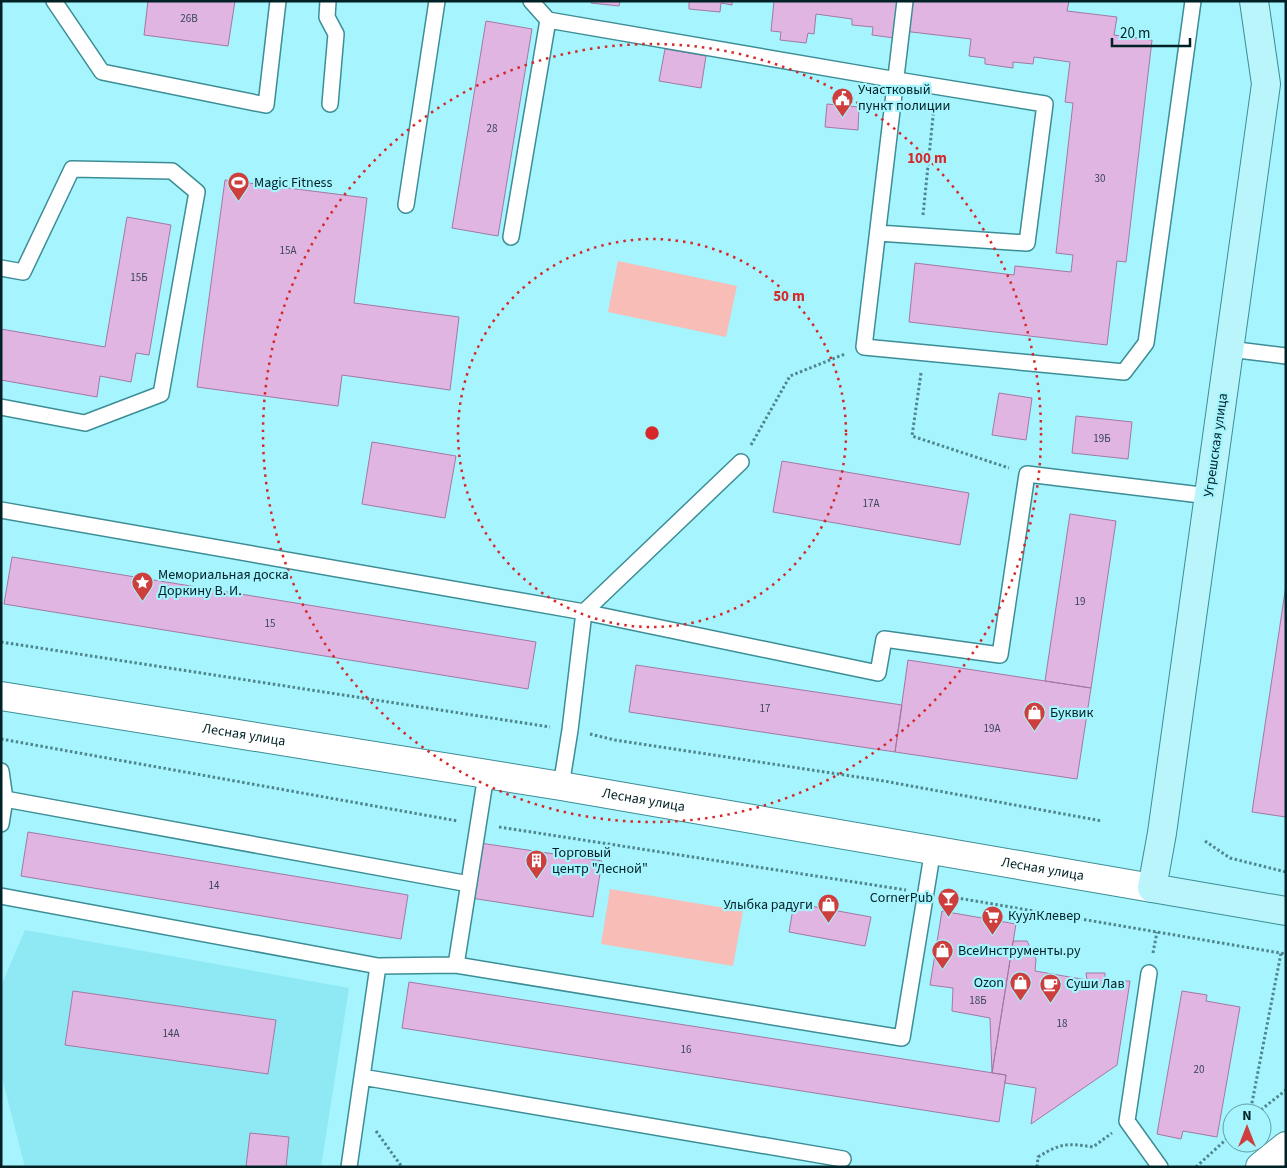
<svg xmlns="http://www.w3.org/2000/svg" width="1287" height="1168" font-family="'Source Sans 3',sans-serif">
  <style>
    .built { fill: #8ee9f4 }
    .green { fill: #f8bdb7 }
    .building { fill: #e1b5e2; stroke: #a279a3 }
    .lines { fill: none; stroke-linecap: round; stroke-linejoin: round }
    .service-casing { stroke: #3d8d96; stroke-width: 18 }
    .tertiary-casing { stroke: #3d8d96; stroke-width: 30 }
    .secondary-casing { stroke: #3d8d96; stroke-width: 30 }
    .path { stroke: #4f868d; stroke-width: 3; stroke-dasharray: 2.5 2.5; stroke-linecap: butt }
    .service { stroke: #fff; stroke-width: 15 }
    .tertiary { stroke: #fff; stroke-width: 28 }
    .secondary { stroke: #b9f5fa; stroke-width: 28 }
    .ring { fill: none; stroke: #d62828; stroke-width: 2.5; stroke-dasharray: 2.5 5 }
    .labels { text-anchor: middle; dominant-baseline: central; stroke-width: 4.5; stroke-linejoin: round; paint-order: stroke }
    .number-label { font-size: 11px; fill: #384654 }
    .poi-label { font-size: 14px; fill: #002125; stroke: #a5f4fe; text-anchor: start }
    .street-label { font-size: 14px; fill: #002125; stroke: #a5f4fe }
    .centre { fill: #d62828; stroke: #a5f4fe; stroke-width: 2.5 }
    .ring-label { font-size: 15px; text-anchor: middle; font-weight: bold; fill: #d62828; stroke: #a5f4fe; stroke-width: 4.5; stroke-linejoin: round; paint-order: stroke }
  </style>
  <rect width="100%" height="100%" fill="#a5f4fe"/>
  <!-- built -->
  <path class="built" d="M25,930L349,988L321,1167H25L1,1074V986Z"/>
  <!-- green -->
  <path class="green" d="M618,261L737,286L726,337L608,312Z
    M610,889L743,911L733,966L601,944Z"/>
  <!-- building -->
  <path class="building" d="M148,1H235L228,46L144,35Z
    M592,1H620L619,6L591,3Z
    M689,1H732V5L721,3L720,12L689,9Z
    M774,1H1069L1067,11L1117,17L1114,35L1152,40L1126,262L1117,261L1107,345L909,322L915,263L1014,275L1015,266L1071,272L1073,255L1056,253L1073,103L1065,102L1070,62L1034,57L1033,64L1013,62V68L985,64V58L969,56L971,39L903,31L902,39L872,35L873,27L852,25V19L816,14L814,34L808,33L806,43L780,40L781,32L771,31Z
    M486,21L532,29L498,236L452,228Z
    M665,49L706,56L701,88L659,81Z
    M827,104L859,107L858,130L825,127Z
    M225,180L367,198L354,303L459,317L450,390L342,375L338,406L197,387Z
    M127,217L171,225L149,355L136,353L131,382L100,376L97,397L1,380V329L105,347Z
    M999,393L1032,398L1026,440L992,435Z
    M1076,416L1132,422L1128,459L1072,453Z
    M372,442L456,456L445,518L362,504Z
    M782,461L969,493L960,545L773,512Z
    M1070,514L1116,521L1091,688L1045,681Z
    M12,557L536,642L528,689L4,604Z
    M1286,585V817L1252,812Z
    M908,660L1091,688L1077,779L895,752Z
    M636,665L902,705L895,752L629,712Z
    M28,832L408,895L401,939L21,876Z
    M480,843L602,861L593,917L471,898Z
    M794,903L871,917L865,946L789,932Z
    M942,911L1016,924L992,1073L990,1018L952,1011L953,988L930,985Z
    M1013,941H1027L1036,959L1035,971L1087,980L1086,973H1105V981H1130L1117,1065L1031,1124L1036,1088L1005,1083L1006,1075L992,1073Z
    M409,982L1006,1075L999,1122L402,1028Z
    M73,991L276,1020L268,1074L65,1045Z
    M1182,991L1207,995L1206,1001L1240,1007L1217,1137L1183,1131L1181,1139L1157,1134Z
    M250,1133L289,1137L286,1167H246Z"/>
  <g class="lines">
    <defs>
      <path id="service" d="M54,1L102,72L266,105L278,1
        M328,1L327,17L336,34L330,104
        M531,1L548,20L897,80L1045,104L1027,243L878,233
        M905,1L864,347L1124,372L1146,343L1193,1
        M406,205L437,1
        M511,237L548,20
        M1,268L23,272L72,169L172,171L197,192L161,394L85,423L1,407
        M1229,349L1286,356
        M1,510L584,612L878,673L884,639L1000,655L1027,474L1209,496
        M1,771L5,799
        M561,786L570,730L584,612L741,462
        M1,824L5,799L469,884
        M1,896L378,966L456,965L902,1038L933,849
        M456,965L486,775
        M1149,973L1127,1121L1160,1167
        M362,1077L843,1159
        M349,1167L378,966"/>
      <g id="tertiary">
        <path id="s1" d="M1,696L561,786L1152,888"/>
        <path d="M1260,1167L1286,1146"/>
      </g>
      <path id="secondary" d="M1254,1L1266,84L1162,833L1152,888L1286,911"/>
    </defs>
    <!-- service casing -->
    <use href="#service" class="service-casing"/>
    <!-- tertiary casing -->
    <use href="#tertiary" class="tertiary-casing"/>
    <!-- secondary casing -->
    <use href="#secondary" class="secondary-casing"/>
    <!-- path -->
    <path class="path" d="M923,215L934,107
      M921,373L912,436L1009,468
      M751,445L790,376L845,354
      M1,642L550,727
      M590,734L615,740L884,781L1102,821
      M1,739L458,821
      M499,827L906,890
      M1205,841L1230,858L1286,872
      M946,896L1286,954
      M1153,953L1157,932
      M1250,1113L1281,953
      M1257,1113L1286,1090
      M376,1131L402,1167
      M1037,1167L1038,1157C1061,1143 1067,1143 1093,1147L1112,1133
      M1196,1167L1232,1134"/>
    <!-- service -->
    <use href="#service" class="service"/>
    <!-- tertiary -->
    <use href="#tertiary" class="tertiary"/>
    <!-- secondary -->
    <use href="#secondary" class="secondary"/>
  </g>
  <!-- distance rings -->
  <g class="ring">
    <circle cx="652" cy="433" r="194"/>
    <circle cx="652" cy="433" r="389"/>
  </g>
  <!-- icons -->
  <defs>
    <symbol id="civic-pin" viewBox="-11 -11 22 30"><path d="M0 17L-7.5 6A9.5 9.5 0 1 1 7.5 6Z" fill="#cd3e3c" stroke="#a5f4fe"/><path d="M-.6-6.5H3V-4.5H.6V-3L4-1V1h2V6H-6V1h2V-1L-.6-3ZM-1.2 2.5V6h2.4V2.5Z" fill="#fff"/></symbol>
    <symbol id="stadium-pin" viewBox="-11 -11 22 30"><path d="M0 17L-7.5 6A9.5 9.5 0 1 1 7.5 6Z" fill="#cd3e3c" stroke="#a5f4fe"/><path d="M0-5a6.5 5 0 1 0 0 10a6.5 5 0 1 0 0-10ZM-3.5-1.8h7v3.6h-7Z" fill="#fff"/></symbol>
    <symbol id="sight-pin" viewBox="-11 -11 22 30"><path d="M0 17L-7.5 6A9.5 9.5 0 1 1 7.5 6Z" fill="#cd3e3c" stroke="#a5f4fe"/><path d="M0-6L1.8-2.2L6-1.7L2.9 1.2L3.7 5.4L0 3.3L-3.7 5.4L-2.9 1.2L-6-1.7L-1.8-2.2Z" fill="#fff"/></symbol>
    <symbol id="shop-pin" viewBox="-11 -11 22 30"><path d="M0 17L-7.5 6A9.5 9.5 0 1 1 7.5 6Z" fill="#cd3e3c" stroke="#a5f4fe"/><path d="M-5-2.5h2.3a2.7 3.5 0 0 1 5.4 0H5L5.5 6h-11ZM-1.5-2.5h3a1.5 2.3 0 0 0-3 0Z" fill="#fff"/></symbol>
    <symbol id="building-pin" viewBox="-11 -11 22 30"><path d="M0 17L-7.5 6A9.5 9.5 0 1 1 7.5 6Z" fill="#cd3e3c" stroke="#a5f4fe"/><path d="M-4-6H4V6H1V3H-1V6H-4ZM-2.5-4.3h1.7v1.8h-1.7ZM.8-4.3h1.7v1.8H.8ZM-2.5-1h1.7V.8h-1.7ZM.8-1h1.7V.8H.8Z" fill="#fff"/></symbol>
    <symbol id="bar-pin" viewBox="-11 -11 22 30"><path d="M0 17L-7.5 6A9.5 9.5 0 1 1 7.5 6Z" fill="#cd3e3c" stroke="#a5f4fe"/><path d="M-6-5H6L.8 .8V4.5H3.5V6h-7V4.5H-.8V.8Z" fill="#fff"/></symbol>
    <symbol id="supermarket-pin" viewBox="-11 -11 22 30"><path d="M0 17L-7.5 6A9.5 9.5 0 1 1 7.5 6Z" fill="#cd3e3c" stroke="#a5f4fe"/><path d="M-6-5.5h2.5l.6 2H6L4.5 2H-2.5L-4.4-4H-6ZM-1.5 3.2a1.3 1.3 0 1 0 .1 0ZM3 3.2a1.3 1.3 0 1 0 .1 0Z" fill="#fff"/></symbol>
    <symbol id="cafe-pin" viewBox="-11 -11 22 30"><path d="M0 17L-7.5 6A9.5 9.5 0 1 1 7.5 6Z" fill="#cd3e3c" stroke="#a5f4fe"/><path d="M-5.5-4.5H6V0H3Q3 3.5 0 3.5H-2.5Q-5.5 3.5-5.5 0ZM3-3.2v2h1.7v-2ZM-6 4.5H4V6H-6Z" fill="#fff"/></symbol>
  </defs>
  <g fill-rule="evenodd">
    <use href="#civic-pin" x="830" y="86" width="25" height="34"/>
    <use href="#stadium-pin" x="226" y="170" width="25" height="34"/>
    <use href="#sight-pin" x="130" y="570" width="25" height="34"/>
    <use href="#shop-pin" x="1022" y="700" width="25" height="34"/>
    <use href="#building-pin" x="524" y="848" width="25" height="34"/>
    <use href="#bar-pin" x="936" y="886" width="25" height="34"/>
    <use href="#shop-pin" x="816" y="892" width="25" height="34"/>
    <use href="#supermarket-pin" x="980" y="904" width="25" height="34"/>
    <use href="#shop-pin" x="930" y="938" width="25" height="34"/>
    <use href="#shop-pin" x="1008" y="970" width="25" height="34"/>
    <use href="#cafe-pin" x="1038" y="972" width="25" height="34"/>
  </g>
  <g class="labels">
    <!-- number labels -->
    <g class="number-label">
      <text x="189" y="18">26В</text>
      <text x="492" y="128">28</text>
      <text x="1100" y="178">30</text>
      <text x="288" y="250">15А</text>
      <text x="139" y="277">15Б</text>
      <text x="1102" y="438">19Б</text>
      <text x="871" y="503">17А</text>
      <text x="1080" y="601">19</text>
      <text x="270" y="623">15</text>
      <text x="765" y="708">17</text>
      <text x="992" y="728">19А</text>
      <text x="214" y="885">14</text>
      <text x="978" y="1000">18Б</text>
      <text x="1062" y="1023">18</text>
      <text x="171" y="1033">14А</text>
      <text x="686" y="1049">16</text>
      <text x="1199" y="1069">20</text>
    </g>
    <!-- poi labels -->
    <g class="poi-label">
      <text x="858" y="90">Участковый<tspan x="858" dy="16">пункт полиции</tspan></text>
      <text x="254" y="183">Magic Fitness</text>
      <text x="158" y="575">Мемориальная доска<tspan x="158" dy="16">Доркину В. И.</tspan></text>
      <text x="1050" y="713">Буквик</text>
      <text x="552" y="853">Торговый<tspan x="552" dy="16">центр "Лесной"</tspan></text>
      <text x="933" y="898" text-anchor="end">CornerPub</text>
      <text x="813" y="905" text-anchor="end">Улыбка радуги</text>
      <text x="1008" y="916">КуулКлевер</text>
      <text x="958" y="951">ВсеИнструменты.ру</text>
      <text x="1004" y="983" text-anchor="end">Ozon</text>
      <text x="1066" y="984">Суши Лав</text>
    </g>
    <!-- street labels -->
    <g class="street-label">
      <text transform="translate(1216 445) rotate(-82)">Угрешская улица</text>
      <text stroke="none"><textPath href="#s1" startOffset="246">Лесная улица</textPath></text>
      <text stroke="none"><textPath href="#s1" startOffset="651">Лесная улица</textPath></text>
      <text stroke="none"><textPath href="#s1" startOffset="1056">Лесная улица</textPath></text>
    </g>
  </g>
  <circle cx="652" cy="433" r="8" class="centre"/>
  <g class="ring-label">
    <text x="927" y="163">100 m</text>
    <text x="789" y="301">50 m</text>
  </g>
  <!-- border -->
  <rect width="1287" height="1168" fill="none" stroke="#002125" stroke-width="5"/>
  <!-- north arrow -->
  <g transform="translate(1247 1128)"><circle r="24" fill="#a5f4fe" stroke="#63a0a7"/>
  <path d="M0-4L9 19L0 12L-9 19Z" fill="#cd3e3c"/>
  <text y="-8" font-size="14" font-weight="bold" text-anchor="middle" fill="#002125">N</text>
  </g>
  <!-- scale -->
  <path d="M1112 38v8h78v-8" fill="none" stroke="#002125" stroke-width="2.5"/>
  <text x="1120" y="38" font-size="15" fill="#002125" stroke="#a5f4fe" stroke-width="4" paint-order="stroke">20 m</text>
</svg>
